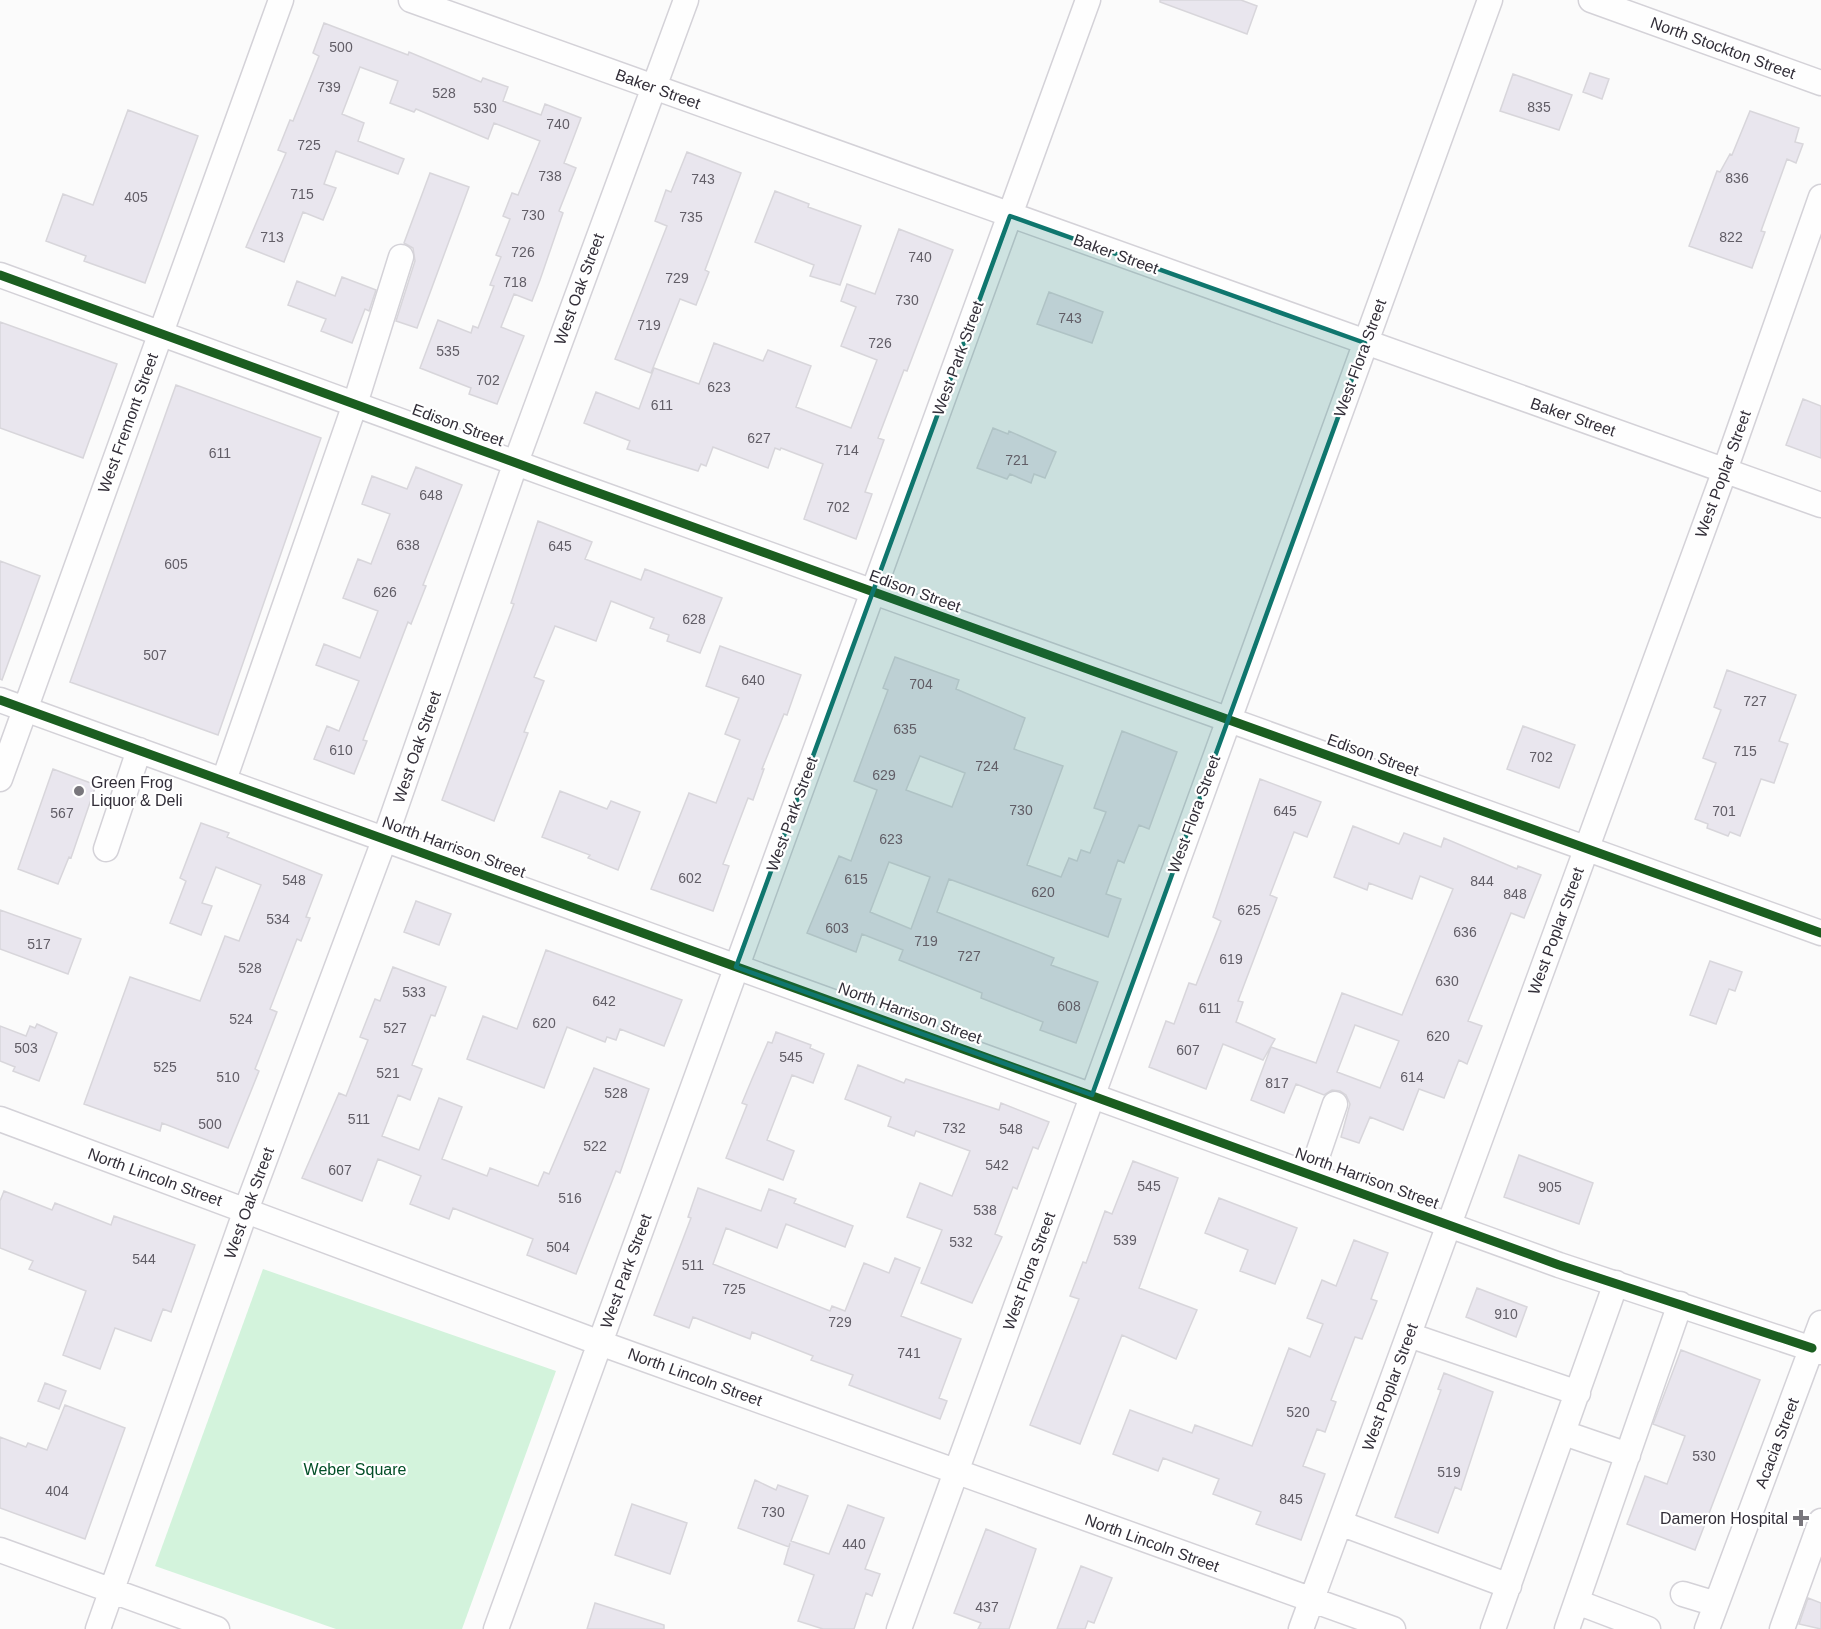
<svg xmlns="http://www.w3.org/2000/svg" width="1821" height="1629" font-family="Helvetica,sans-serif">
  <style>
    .green { fill: #d3f3dc }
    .building { fill: #e9e6ee; stroke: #d8d6db; stroke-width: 1.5; fill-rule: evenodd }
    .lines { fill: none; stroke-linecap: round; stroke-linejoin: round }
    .minor-casing { stroke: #d4d2d8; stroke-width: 27 }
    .minor { stroke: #fefefe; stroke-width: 24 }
    .cycleway-casing { stroke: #fff; stroke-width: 13 }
    .cycleway { stroke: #1b5e20; stroke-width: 9 }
    .marked { fill: #0f766e; fill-opacity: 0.2; stroke: #0f766e; stroke-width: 4.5; stroke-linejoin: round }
    .poi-dot { fill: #78767c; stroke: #fff; stroke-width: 2 }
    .labels { text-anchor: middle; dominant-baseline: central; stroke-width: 4.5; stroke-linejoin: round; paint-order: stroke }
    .number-label { font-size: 14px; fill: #615d66 }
    .street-label { font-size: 16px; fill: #322e38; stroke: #fff }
    .poi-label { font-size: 16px; fill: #322e38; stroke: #fff; text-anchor: start }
    .park-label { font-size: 16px; fill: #024e27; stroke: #fff }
  </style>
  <rect width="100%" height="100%" fill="#fbfbfb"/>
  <!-- green -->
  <path class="green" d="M263,1269L556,1371L462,1629H336L155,1566Z"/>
  <!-- building -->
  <path class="building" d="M1160,0H1241L1257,6L1247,34L1160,2Z
    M324,23L408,55L409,52L481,82L483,78L508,87L503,101L541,115L545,104L581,118L564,163L576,168L559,211L563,213L540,280L532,301L514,294L501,327L524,336L497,404L469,394L471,388L420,368L438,320L471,333L473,326L478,328L494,286L490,285L501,257L496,255L510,219L503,216L512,193L518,195L540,141L494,123L488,139L416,109L414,112L390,103L398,81L360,67L342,114L364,123L358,141L404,159L398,174L336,151L324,184L336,188L323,220L303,212L284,262L246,247L286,153L278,150L290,120L293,121L319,56L313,53Z
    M1590,73L1609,79L1602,99L1583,92Z
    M1513,74L1572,95L1559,130L1500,111Z
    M128,110L198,136L145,283L84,261L86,256L46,241L63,194L93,205Z
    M1750,111L1799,128L1795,142L1803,144L1796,163L1787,159L1761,231L1765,232L1752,268L1689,246L1717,171L1720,172L1730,154L1732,155Z
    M687,152L741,173L705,270L709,272L696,305L680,299L651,373L615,359L667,226L655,221L666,190L671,192Z
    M430,173L469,187L417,328L396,321L415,261L413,248L404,243Z
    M775,191L809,204L808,207L861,226L840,285L810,276L814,265L755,242Z
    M899,229L953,250L907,371L904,370L878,438L884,440L865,492L872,494L856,539L804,519L823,464L781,448L780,450L775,448L768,468L713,447L706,466L701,464L698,471L627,449L630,441L584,423L596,392L639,409L654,368L699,384L714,343L763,361L768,350L811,366L796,407L851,428L877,360L841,346L856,307L841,301L847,284L875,294Z
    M342,277L376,290L369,311L365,309L352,343L321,331L326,319L288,305L297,281L335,296Z
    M1049,292L1103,312L1092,343L1037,324Z
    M0,322L117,364L83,458L0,428Z
    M176,385L321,438L218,735L70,682Z
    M1803,399L1821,406V458L1786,445Z
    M993,428L1008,434L1009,431L1056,452L1045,478L1034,474L1031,483L1010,474L1007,479L977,468Z
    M416,467L462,485L423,585L426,586L411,624L408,622L363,740L367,741L354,774L314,759L327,726L339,731L359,681L316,665L324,644L360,658L378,611L343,598L358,559L371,564L390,514L362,504L372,476L407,489Z
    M538,521L592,542L585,559L641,580L645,569L722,598L700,653L667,641L669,635L650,628L654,618L611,601L596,641L555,626L534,677L544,681L524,732L528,733L494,821L442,800L514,604L511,603Z
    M0,561L40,576L2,680L0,679Z
    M720,646L801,675L787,715L784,714L762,769H764L753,800L748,798L723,864L729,866L713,911L651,889L689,793L716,803L740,740L725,734L739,698L706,686Z
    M895,657L959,680L956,689L1025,718L1014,749L1063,766L1027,865L1061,877L1069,858L1077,861L1081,850L1090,853L1106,812L1094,808L1122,731L1177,752L1149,829L1139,825L1124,863L1118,860L1106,894L1121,899L1108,937L949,879L937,912L1054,958L1051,965L1098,982L1076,1043L1040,1030L1043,1022L981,998L982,993L899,960L903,950L862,934L856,952L807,933L839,856L851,861L877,790L854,781L888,690L883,688ZM920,756L965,773L952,807L906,790ZM889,862L930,877L911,929L870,912Z
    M1727,670L1796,695L1779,741L1788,744L1774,783L1761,779L1740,836L1730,832L1728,836L1707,828L1708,824L1695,819L1716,763L1703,758L1721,710L1714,707Z
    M1523,726L1575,745L1559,788L1507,769Z
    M53,769L96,785L71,858L69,857L58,884L18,869Z
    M1260,779L1321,802L1307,837L1294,832L1270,895L1277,898L1238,1001L1243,1002L1236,1022L1275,1039L1263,1060L1223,1044L1206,1089L1149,1067L1166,1021L1174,1024L1189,983L1196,985L1221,921L1213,917Z
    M560,791L607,809L611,801L640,812L618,870L588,858L590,855L542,837Z
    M201,823L229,833L227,837L322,875L306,917L310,918L301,941L297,939L270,1009L277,1012L255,1069L259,1071L228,1148L162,1123L160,1131L84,1104L130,977L200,1001L225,936L239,941L261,885L216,867L202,903L212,906L201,935L170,923L186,881L180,878Z
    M1353,826L1399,844L1404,833L1441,847L1444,838L1517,869L1518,866L1541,875L1524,918L1511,913L1468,1021L1482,1026L1467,1064L1459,1060L1444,1098L1419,1089L1403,1130L1370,1117L1359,1143L1341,1137L1350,1104L1346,1095L1340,1091L1332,1090L1324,1095L1296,1084L1284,1113L1251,1100L1271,1047L1316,1063L1342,993L1402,1015L1453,889L1420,876L1412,899L1369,883L1367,890L1334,877ZM1355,1025L1399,1041L1380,1088L1337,1072Z
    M416,901L451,914L439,945L404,932Z
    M0,910L81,939L68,974L0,949Z
    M546,950L682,1000L664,1046L620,1029L616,1040L607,1037L605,1042L567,1027L544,1088L467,1059L483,1016L517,1029Z
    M1710,961L1742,972L1735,991L1729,989L1716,1024L1690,1015Z
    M393,967L446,987L435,1016L431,1015L412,1065L422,1069L410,1100L398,1095L382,1136L419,1150L439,1098L462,1107L442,1159L487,1176L490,1168L538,1186L544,1172L549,1174L594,1068L649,1089L620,1173L616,1171L576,1274L527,1255L533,1239L453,1208L449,1219L410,1204L421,1176L378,1159L362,1201L302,1178L339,1093L346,1096L368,1040L360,1037L375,999L380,1001Z
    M37,1024L57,1033L39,1081L13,1071L15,1067L0,1061V1026L26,1036L30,1026L35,1028Z
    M776,1032L811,1045L810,1048L824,1054L813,1083L792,1075L767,1140L794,1151L783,1180L726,1158L747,1105L742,1103L752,1079L768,1042L772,1043Z
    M858,1065L904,1083L906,1079L999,1110L1001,1103L1049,1122L1038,1149L1033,1147L1017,1189L1013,1187L995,1234L1002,1237L972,1303L921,1283L942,1230L907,1217L920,1183L952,1196L970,1151L916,1131L914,1136L888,1126L891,1117L845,1099Z
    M1519,1155L1593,1183L1579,1224L1504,1197Z
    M1133,1161L1178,1178L1139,1288L1197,1310L1176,1359L1122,1335L1080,1444L1030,1425L1079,1299L1070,1296L1083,1262L1086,1263L1105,1211L1112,1214Z
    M698,1188L761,1211L769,1189L796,1199L794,1203L853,1226L845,1247L786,1224L777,1248L726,1228L713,1264L830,1311L832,1306L845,1311L864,1263L889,1273L895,1258L920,1268L901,1316L961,1339L939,1398L947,1401L940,1419L849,1385L853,1375L811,1360L813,1356L752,1332L750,1339L693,1317L689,1328L654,1315L691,1218L688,1217Z
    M4,1191L52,1210L55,1203L111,1225L114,1216L195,1245L171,1312L163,1309L151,1341L115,1328L100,1369L63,1355L86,1291L29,1269L33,1261L0,1248V1201Z
    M1219,1198L1297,1228L1275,1284L1240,1271L1248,1250L1205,1233Z
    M1354,1240L1388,1253L1371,1299L1377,1301L1362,1339L1355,1337L1331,1400L1336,1402L1325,1432L1317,1429L1303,1466L1325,1474L1301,1540L1256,1524L1261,1512L1213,1494L1219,1479L1163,1458L1158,1471L1113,1454L1130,1410L1192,1433L1195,1425L1252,1446L1289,1348L1310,1357L1323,1324L1307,1318L1322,1280L1336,1286Z
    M1477,1288L1527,1307L1516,1337L1466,1317Z
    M1681,1350L1760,1380L1695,1550L1627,1524L1645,1476L1667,1484L1685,1436L1653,1424Z
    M1444,1373L1493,1392L1461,1490L1455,1487L1438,1533L1395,1517L1441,1390L1438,1389Z
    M45,1383L66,1391L59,1409L38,1401Z
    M65,1405L125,1428L85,1539L0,1508V1437L26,1447L28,1443L47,1450Z
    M755,1480L776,1490L778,1485L808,1496L791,1541L829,1554L848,1505L884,1518L865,1569L880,1574L872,1596L866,1593L854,1629H823L798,1621L814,1575L784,1564L790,1543L789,1547L738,1528Z
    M632,1504L687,1523L670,1574L615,1555Z
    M986,1529L1036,1549L1009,1629H978L981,1623L954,1613Z
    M1081,1566L1112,1578L1094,1623L1088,1621L1085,1629H1057Z
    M1808,1598L1821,1603V1629L1799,1624Z
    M595,1603L664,1625V1629H587Z"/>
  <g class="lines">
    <defs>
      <path id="minor" d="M411,0L1821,505
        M1591,0L1821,83
        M0,275C606,497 1213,715 1821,933
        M0,700L1559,1265L1821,1352
        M0,779L281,0
        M224,780L355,404L401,257
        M106,849L139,750
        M0,1119L600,1343L1393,1629
        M1311,1174L1335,1104
        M1409,1335L1578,1393
        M1564,1433L1628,1455
        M1340,1523L1509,1586
        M0,1550L217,1629
        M1683,1594L1716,1604
        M1577,1602L1648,1629
        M98,1629L246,1210L385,838L516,462L686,0
        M496,1629L1088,0
        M899,1629L1490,0
        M1301,1629L1725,470L1821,197
        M1493,1629L1616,1283
        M1567,1629L1680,1304
        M1707,1629L1821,1323
        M1782,1629L1821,1521"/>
    </defs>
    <!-- minor casing -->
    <use href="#minor" class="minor-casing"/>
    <!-- minor -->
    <use href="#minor" class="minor"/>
    <defs>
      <path id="cycleway" d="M0,275C606,497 1213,715 1821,933
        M0,700L1559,1265L1812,1348"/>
    </defs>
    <!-- cycleway casing -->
    <use href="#cycleway" class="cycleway-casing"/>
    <!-- cycleway -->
    <use href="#cycleway" class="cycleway"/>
  </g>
  <!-- marked area -->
  <path class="marked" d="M1010,216L1365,343L1092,1095L736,967Z"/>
  <!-- markers -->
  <g class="poi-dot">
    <circle cx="79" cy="791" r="6"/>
    <path d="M1798 1509h6v6h6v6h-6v6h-6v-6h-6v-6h6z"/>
  </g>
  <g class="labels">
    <!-- number labels -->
    <g class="number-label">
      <text x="341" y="47">500</text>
      <text x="329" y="87">739</text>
      <text x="444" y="93">528</text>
      <text x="1539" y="107">835</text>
      <text x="485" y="108">530</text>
      <text x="558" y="124">740</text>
      <text x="309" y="145">725</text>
      <text x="550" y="176">738</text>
      <text x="1737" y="178">836</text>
      <text x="703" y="179">743</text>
      <text x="302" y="194">715</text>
      <text x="136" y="197">405</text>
      <text x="533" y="215">730</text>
      <text x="691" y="217">735</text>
      <text x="272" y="237">713</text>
      <text x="1731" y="237">822</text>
      <text x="523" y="252">726</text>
      <text x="920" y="257">740</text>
      <text x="677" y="278">729</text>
      <text x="515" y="282">718</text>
      <text x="907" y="300">730</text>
      <text x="1070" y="318">743</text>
      <text x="649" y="325">719</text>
      <text x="880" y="343">726</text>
      <text x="448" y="351">535</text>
      <text x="488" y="380">702</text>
      <text x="719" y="387">623</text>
      <text x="662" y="405">611</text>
      <text x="759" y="438">627</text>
      <text x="847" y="450">714</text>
      <text x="220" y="453">611</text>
      <text x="1017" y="460">721</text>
      <text x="431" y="495">648</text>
      <text x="838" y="507">702</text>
      <text x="408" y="545">638</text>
      <text x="560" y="546">645</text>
      <text x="176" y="564">605</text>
      <text x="385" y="592">626</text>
      <text x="694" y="619">628</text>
      <text x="155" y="655">507</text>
      <text x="753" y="680">640</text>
      <text x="921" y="684">704</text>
      <text x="1755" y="701">727</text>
      <text x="905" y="729">635</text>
      <text x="341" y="750">610</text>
      <text x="1745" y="751">715</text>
      <text x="1541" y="757">702</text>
      <text x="987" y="766">724</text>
      <text x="884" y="775">629</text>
      <text x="1021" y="810">730</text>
      <text x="1285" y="811">645</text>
      <text x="1724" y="811">701</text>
      <text x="62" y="813">567</text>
      <text x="891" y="839">623</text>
      <text x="690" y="878">602</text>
      <text x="856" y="879">615</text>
      <text x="294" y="880">548</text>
      <text x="1482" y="881">844</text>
      <text x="1043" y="892">620</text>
      <text x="1515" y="894">848</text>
      <text x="1249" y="910">625</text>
      <text x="278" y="919">534</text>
      <text x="837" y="928">603</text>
      <text x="1465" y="932">636</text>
      <text x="926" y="941">719</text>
      <text x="39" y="944">517</text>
      <text x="969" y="956">727</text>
      <text x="1231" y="959">619</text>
      <text x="250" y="968">528</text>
      <text x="1447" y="981">630</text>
      <text x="414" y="992">533</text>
      <text x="604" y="1001">642</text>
      <text x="1069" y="1006">608</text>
      <text x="1210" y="1008">611</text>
      <text x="241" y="1019">524</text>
      <text x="544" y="1023">620</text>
      <text x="395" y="1028">527</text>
      <text x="1438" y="1036">620</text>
      <text x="26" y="1048">503</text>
      <text x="1188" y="1050">607</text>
      <text x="791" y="1057">545</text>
      <text x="165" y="1067">525</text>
      <text x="388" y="1073">521</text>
      <text x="228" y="1077">510</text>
      <text x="1412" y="1077">614</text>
      <text x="1277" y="1083">817</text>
      <text x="616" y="1093">528</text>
      <text x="359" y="1119">511</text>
      <text x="210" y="1124">500</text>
      <text x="954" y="1128">732</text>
      <text x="1011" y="1129">548</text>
      <text x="595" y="1146">522</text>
      <text x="997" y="1165">542</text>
      <text x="340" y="1170">607</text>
      <text x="1149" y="1186">545</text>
      <text x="1550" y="1187">905</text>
      <text x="570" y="1198">516</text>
      <text x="985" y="1210">538</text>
      <text x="1125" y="1240">539</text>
      <text x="961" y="1242">532</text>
      <text x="558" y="1247">504</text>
      <text x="144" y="1259">544</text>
      <text x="693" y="1265">511</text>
      <text x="734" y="1289">725</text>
      <text x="1506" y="1314">910</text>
      <text x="840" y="1322">729</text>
      <text x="909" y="1353">741</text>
      <text x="1298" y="1412">520</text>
      <text x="1704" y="1456">530</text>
      <text x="1449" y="1472">519</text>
      <text x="57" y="1491">404</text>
      <text x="1291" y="1499">845</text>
      <text x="773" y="1512">730</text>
      <text x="854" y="1544">440</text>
      <text x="987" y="1607">437</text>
    </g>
    <!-- street labels -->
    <g class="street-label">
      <text transform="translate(1723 48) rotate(20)">North Stockton Street</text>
      <text transform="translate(658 89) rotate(20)">Baker Street</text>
      <text transform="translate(1116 254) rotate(20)">Baker Street</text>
      <text transform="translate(579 289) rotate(-70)">West Oak Street</text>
      <text transform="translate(958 358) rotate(-70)">West Park Street</text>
      <text transform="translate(1360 358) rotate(-70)">West Flora Street</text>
      <text transform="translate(1573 417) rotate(19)">Baker Street</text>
      <text transform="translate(128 423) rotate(-70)">West Fremont Street</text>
      <text transform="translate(458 425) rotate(20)">Edison Street</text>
      <text transform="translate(1723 474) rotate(-70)">West Poplar Street</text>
      <text transform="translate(915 591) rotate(20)">Edison Street</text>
      <text transform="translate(417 747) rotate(-71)">West Oak Street</text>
      <text transform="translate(1373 755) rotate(20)">Edison Street</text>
      <text transform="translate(792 814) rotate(-70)">West Park Street</text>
      <text transform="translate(1194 814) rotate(-70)">West Flora Street</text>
      <text transform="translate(454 847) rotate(20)">North Harrison Street</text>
      <text transform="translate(1556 931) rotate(-70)">West Poplar Street</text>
      <text transform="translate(910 1013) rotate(20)">North Harrison Street</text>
      <text transform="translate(155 1177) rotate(20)">North Lincoln Street</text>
      <text transform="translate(1367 1178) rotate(20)">North Harrison Street</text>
      <text transform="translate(249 1203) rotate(-70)">West Oak Street</text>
      <text transform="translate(626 1271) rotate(-70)">West Park Street</text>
      <text transform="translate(1029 1271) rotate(-70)">West Flora Street</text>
      <text transform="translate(695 1377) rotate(20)">North Lincoln Street</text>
      <text transform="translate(1390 1387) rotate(-70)">West Poplar Street</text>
      <text transform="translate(1777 1443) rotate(-69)">Acacia Street</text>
      <text transform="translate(1152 1543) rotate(20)">North Lincoln Street</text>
    </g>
    <!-- poi labels -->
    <g class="poi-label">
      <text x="91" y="782">Green Frog<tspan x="91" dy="18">Liquor &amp; Deli</tspan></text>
      <text x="1788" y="1518" text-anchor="end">Dameron Hospital</text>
    </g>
    <!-- park labels -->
    <g class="park-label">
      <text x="355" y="1469">Weber Square</text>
    </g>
  </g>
</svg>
